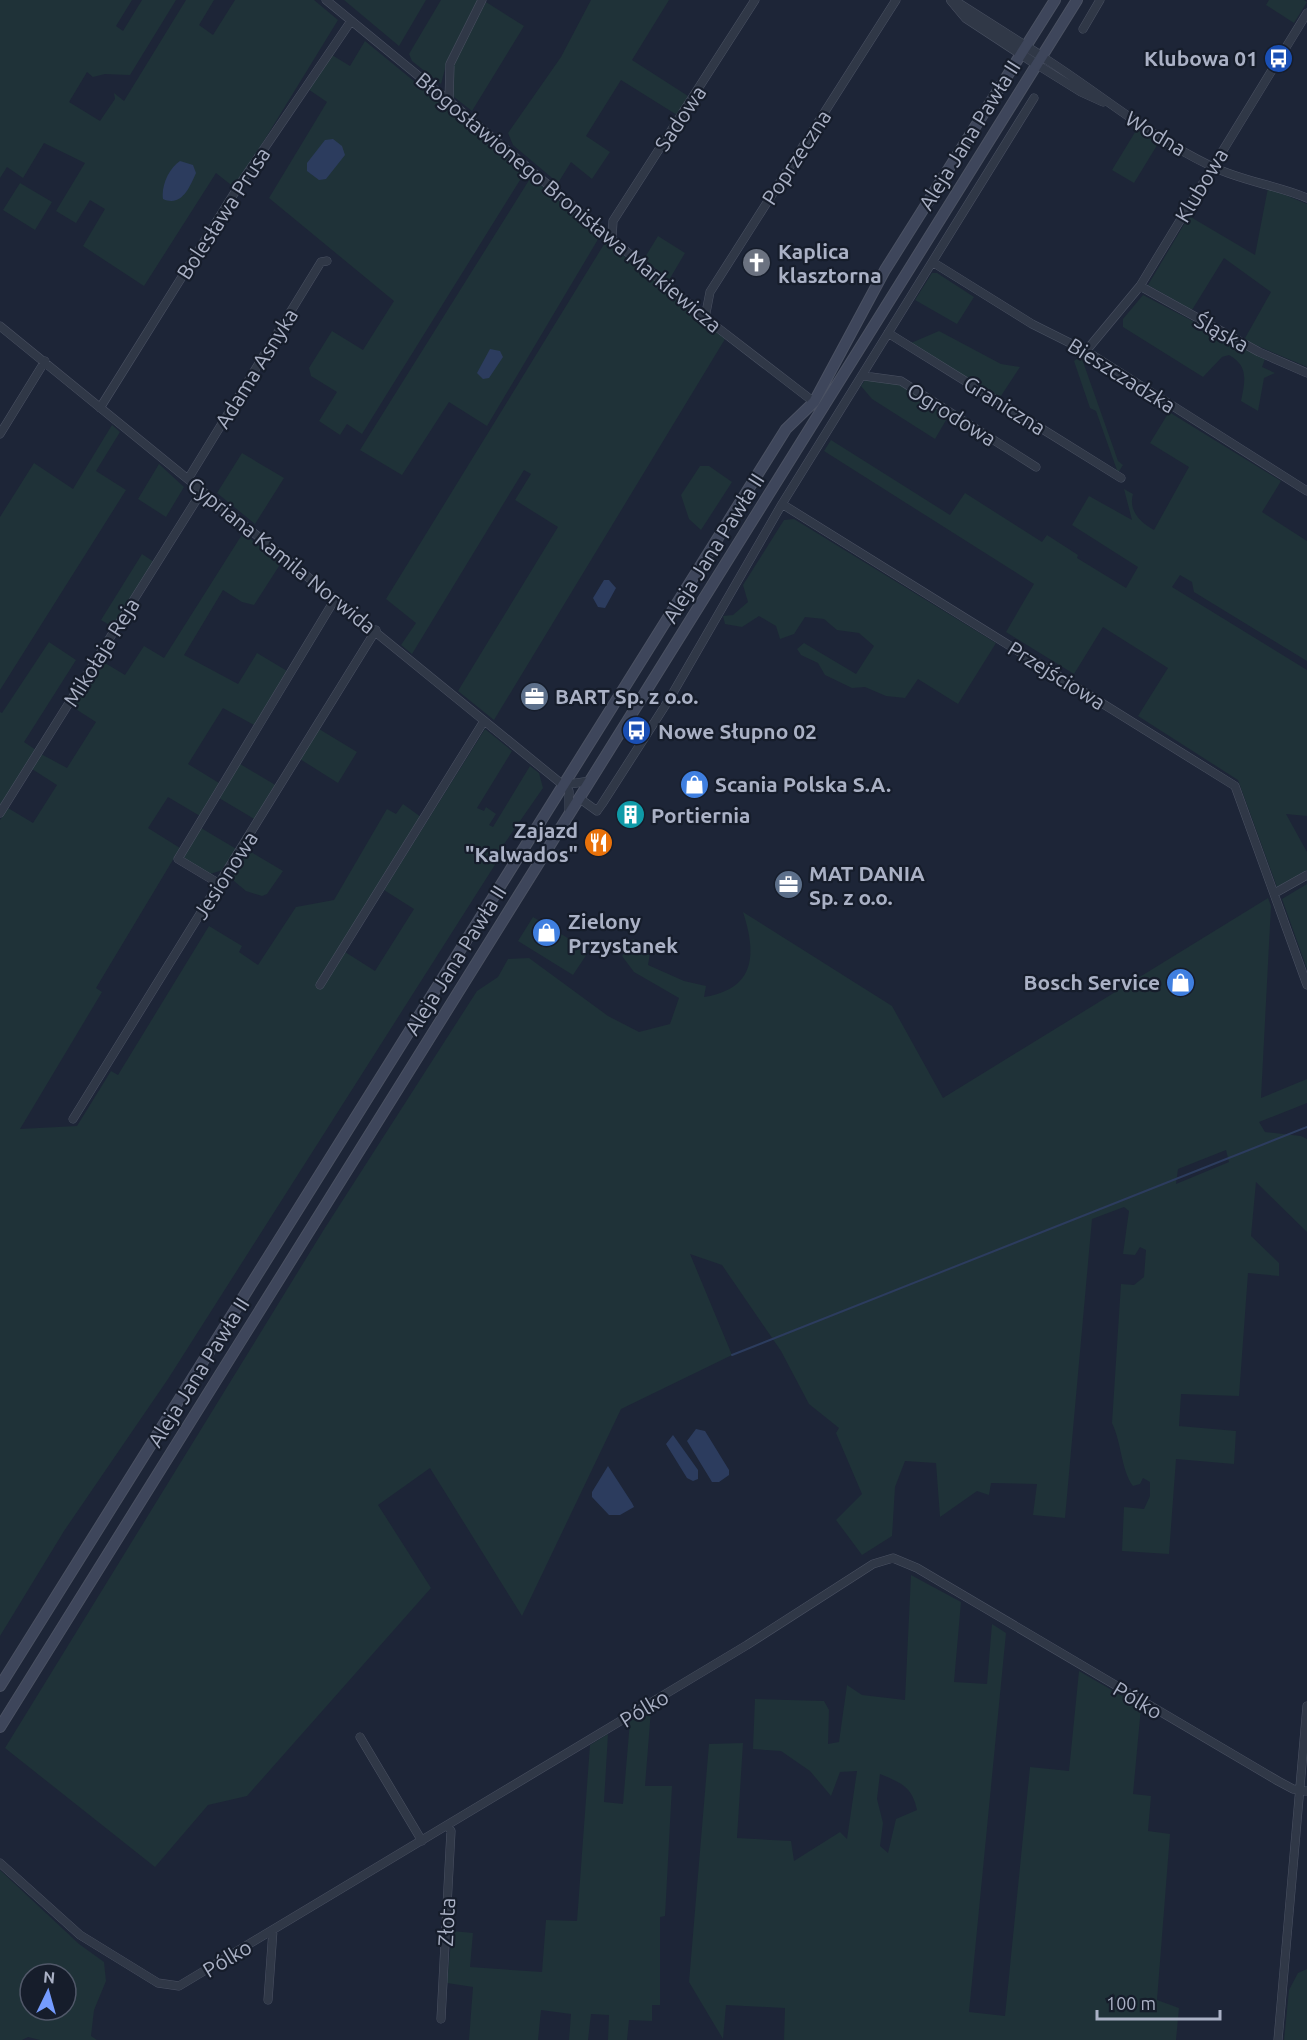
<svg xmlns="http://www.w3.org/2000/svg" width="1307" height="2040" font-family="Ubuntu,sans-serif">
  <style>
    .green { fill: #1f3238; fill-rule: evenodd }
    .water { fill: #2c3c5e }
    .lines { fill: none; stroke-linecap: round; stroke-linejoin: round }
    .stream { stroke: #2c3c5e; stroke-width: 2 }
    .minor-casing { stroke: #4b5263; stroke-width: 9 }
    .tertiary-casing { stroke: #4b5263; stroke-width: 10 }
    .secondary-casing { stroke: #4b5263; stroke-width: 12 }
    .minor { stroke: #303847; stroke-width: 8 }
    .tertiary { stroke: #303847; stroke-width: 9 }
    .secondary { stroke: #3e465b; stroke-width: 10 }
    .labels { text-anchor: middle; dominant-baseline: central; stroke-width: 4.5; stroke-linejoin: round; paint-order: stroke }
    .poi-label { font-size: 21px; font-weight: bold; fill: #aab1c5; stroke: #161d2b; text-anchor: start }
    .street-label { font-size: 21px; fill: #aab1c5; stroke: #161d2b }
  </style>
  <rect width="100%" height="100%" fill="#1d2537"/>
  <!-- green -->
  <path class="green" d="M0,0H132L116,26L123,31L142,0H176L130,75L105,74L93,77L87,72L69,102L100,121L115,99L114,93L124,101L186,0H214L199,25L213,35L235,0H314L338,20L235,188L216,173L144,286L83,246L105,209L90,200L76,223L56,211L85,163L44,143L23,178L7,167L0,178Z
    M344,0H426L399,46Z
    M441,0H478L447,61L441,84L412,61L409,54Z
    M591,0H669L632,60L688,96L677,115L621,80L586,136L610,152L592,179L571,162L558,183L513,145L508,133L561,57Z
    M1269,0H1304L1307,2L1294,23L1266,5Z
    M486,2L524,26L472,111L449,93L452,69Z
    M365,41L525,172L362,434L347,424L340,435L319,421L337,392L311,376L309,368L332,331L363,350L394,301L269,198L327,102L305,87L327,52L350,66Z
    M1137,129L1159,142L1134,183L1112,170Z
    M531,177L599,235L597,241L487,426L449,402L402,475L360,450Z
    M20,183L52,202L35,230L3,210Z
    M1268,188L1307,204V367L1244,340L1271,292L1224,258L1192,310L1148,285L1189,216L1255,255Z
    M658,236L685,253L669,280L644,259Z
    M606,241L725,339L494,720L458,691L558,527L515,500L531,474L524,470L412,654L401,645L416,623L386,599Z
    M932,273H937L974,297L957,324L915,300Z
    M1143,295L1265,359L1262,367L1275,373L1264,378L1258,411L1241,401C1245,381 1249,366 1229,355L1222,357L1203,377L1123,327V319Z
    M939,331L1001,364L1020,367L999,399L911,343Z
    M1081,356L1118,461L1123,465L1118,473L1096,411L1090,408L1074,361Z
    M866,379L901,383L949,415L935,439L872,399L861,386Z
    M1169,412L1281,481L1262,512L1307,541V661L1194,592L1192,582L1180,575L1172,587L1307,670V816L1286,814L1307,852V870L1277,887L1238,780L1138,716L1168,668L1103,627L1074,674L1006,632L1034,584L824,451L831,440L950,515L965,493L1042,542L1047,535L1078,555L1077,558L1126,588L1138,567L1072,525L1089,496L1132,520L1124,489L1133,494C1128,511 1141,523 1154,530L1189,467L1150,443Z
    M112,425L120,432L96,471L126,490L0,690V517L34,463L73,489Z
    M242,453L284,478L255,524L217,493Z
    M159,464L184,487L166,517L138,499Z
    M700,466H709L732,482L701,530L689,519L681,495Z
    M794,519L996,643L958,704L918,679L905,698L886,696L865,687L852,688L825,675L818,663L801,655L797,649L804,643L856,674L874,646L859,633L837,630L824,619L805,617L794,634L780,639L776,626L759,616L742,627L725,624L723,616L733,615L748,602L743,585L784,520Z
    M243,533L281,563L254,605L242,602L223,590L184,655L238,684L257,653L287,671L254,725L223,708L188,764L219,783L200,816L168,797L148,828L180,848L96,988L102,992L20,1129L77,1126L111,1071L118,1075L209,926L242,946L239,952L258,965L296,907L334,900L387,809L396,814L403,804L421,817L316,984L322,988L345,952L375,971L414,909L384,890L485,729L512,751L477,808L484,811L486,807L496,814L489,825L493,827L530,766L539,773L543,788L502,847L498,860L168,1379L64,1531L0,1636V820L8,808L33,823L57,785L32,769L41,754L67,768L96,722L71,706L100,660L125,675L144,646L164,658Z
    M142,554L154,562L113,627L101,620Z
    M49,642L76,660L24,742L36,750L0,807V712L2,713Z
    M319,729L357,752L338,783L300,759Z
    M240,764L277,786L256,820L219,798Z
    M201,828L238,850L223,870L210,874L183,858Z
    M246,849L283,871L267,894L262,896L246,891L234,881L233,870Z
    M1307,884V969L1282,899Z
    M1268,898L1271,906L1261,1098L1307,1079V1103L1259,1122L1265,1132L1301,1136L1307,1139V1232L1256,1182L1251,1236L1279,1263V1276L1248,1273L1239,1396L1181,1394L1179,1426L1236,1431L1234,1464L1176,1459L1169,1554L1122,1551L1124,1507L1144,1509L1150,1496V1482L1143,1478L1140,1484L1133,1486C1121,1470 1122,1444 1112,1423L1121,1284L1134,1285L1144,1277L1146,1250L1140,1247L1135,1255L1123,1254L1129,1211L1124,1207L1092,1219L1065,1518L1033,1515L1037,1484L991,1483L989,1495L977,1491L940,1517L936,1463L905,1461L895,1487L892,1536L862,1555L836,1520L862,1494L836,1433L839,1428L809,1404L781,1351L722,1265L690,1254L732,1355L621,1409L522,1616L430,1468L378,1505L431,1588L247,1796L208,1805L155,1867L5,1748L323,1231L477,991L498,977L508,959L529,958L608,1016L639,1032L670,1024L679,998L634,972L622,956L633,939L651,947L648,965L684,981L706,986L704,997C755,989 757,955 743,912L892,1006L943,1098ZM1226,1150L1229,1162L1176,1184L1178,1169Z
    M533,917L589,951L573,975L518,941Z
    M911,1575L961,1602L954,1682L987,1684L992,1624L1006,1633L969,2012L1005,2016L1030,1767L1069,1771L1079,1671L1141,1707L1133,1794L1151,1796L1148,1831L1170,1834L1157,2000L1179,2008L1176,2040H784L785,2008L726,2005L723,2039L689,1982L709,1744L743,1743L737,1838L791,1841L794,1861L840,1832L847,1839L857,1771L840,1772L831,1796L810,1771L781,1751L753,1749L755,1699L824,1701L829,1710L828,1744L839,1742L847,1685L862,1695L905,1700ZM880,1774C901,1783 912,1786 917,1810L896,1819L888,1853L880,1846L883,1823L877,1799Z
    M651,1710L645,1786H672L665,1916L660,1917V2005H652V2021L629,2020L627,2040H608L609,2015L591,2014L588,2040H569L571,2014L541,2010L538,2040H469L473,1987L447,1983L452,1931L473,1933L470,1967L542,1972L546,1920L577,1921L590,1745L608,1734L604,1802L623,1804L630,1721Z
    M0,1870L79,1944L104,1962L106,1981L94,2010L91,2036L97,2040H40L28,2037L22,2040H0ZM30,1974H66V2010H30Z
    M1307,1969V2040H1284L1289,1990L1298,1973Z"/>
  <!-- water -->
  <path class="water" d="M333,139L342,146L345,155L326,179L319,180L307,171V163L325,140Z
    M180,161L193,165L196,173C189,189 181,207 163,199C161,186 169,168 180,161Z
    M490,349L500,351L503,357L489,378L483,379L477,373Z
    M604,580H609L616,588L605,608L598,607L593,598Z
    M696,1429L705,1431L729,1470V1475L719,1482H712L687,1441Z
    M673,1435L698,1470V1479L693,1481L687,1478L666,1444Z
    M608,1466L632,1503L634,1507L620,1515H609L592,1497V1492Z"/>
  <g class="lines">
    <!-- stream -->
    <path class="stream" d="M732,1355L1307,1127"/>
    <defs>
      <path id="minor" d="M326,0L449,101L705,318L814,402
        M1083,29L1100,0
        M1041,56C1098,92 1150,137 1211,166C1241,181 1276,185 1307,198
        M1036,64L1081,92L1103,102
        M449,101L450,64L482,0
        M612,238L613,221L755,0
        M934,263L1032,324L1086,351L1307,491
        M1140,286L1259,352L1307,373
        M705,318L710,292L896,0
        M0,326L563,785L569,791V810
        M888,333L1121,478
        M1086,351L1140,286L1307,13
        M864,376L901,381L1036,467
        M100,408L240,184L351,21
        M0,434L45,361
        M188,479L321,262L327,261
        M782,504L1235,786L1307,985
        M563,785L590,781
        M579,798L597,811L602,804L670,698L782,504L1034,98
        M0,813L202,491
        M218,883L178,859L335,599
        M1275,893L1307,875
        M320,985L484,721
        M73,1119L376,630
        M360,1737L422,1841
        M0,1863L80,1935L158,1983L179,1986L747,1645L873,1564L893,1558L917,1568L1278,1781L1293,1789L1307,1791
        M268,2000L273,1930
        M441,2019L451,1831L448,1826
        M1278,2040L1307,1706"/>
      <path id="tertiary" d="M951,0L966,18L1036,64
        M953,0L1041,56"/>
      <path id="secondary" d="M0,1686L786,429L814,402L885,270L1055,0
        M0,1727L1077,0"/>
    </defs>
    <!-- minor casing -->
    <use href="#minor" class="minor-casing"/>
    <!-- tertiary casing -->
    <use href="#tertiary" class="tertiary-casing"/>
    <!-- secondary casing -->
    <use href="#secondary" class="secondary-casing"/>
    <!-- minor -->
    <use href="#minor" class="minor"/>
    <!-- tertiary -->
    <use href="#tertiary" class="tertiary"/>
    <!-- secondary -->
    <use href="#secondary" class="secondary"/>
  </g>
  <!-- icons -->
  <defs>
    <symbol id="bus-disc" viewBox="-11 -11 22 22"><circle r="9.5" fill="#1a4fb4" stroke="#161d2b"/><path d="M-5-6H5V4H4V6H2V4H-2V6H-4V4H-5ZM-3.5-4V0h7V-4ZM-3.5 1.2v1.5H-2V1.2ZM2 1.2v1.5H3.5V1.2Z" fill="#fff"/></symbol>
    <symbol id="church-disc" viewBox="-11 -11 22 22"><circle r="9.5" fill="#6b7280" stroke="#161d2b"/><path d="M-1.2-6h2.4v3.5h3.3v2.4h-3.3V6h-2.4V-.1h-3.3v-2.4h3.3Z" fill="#fff"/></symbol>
    <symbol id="office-disc" viewBox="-11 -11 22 22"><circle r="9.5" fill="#5c6f8a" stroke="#161d2b"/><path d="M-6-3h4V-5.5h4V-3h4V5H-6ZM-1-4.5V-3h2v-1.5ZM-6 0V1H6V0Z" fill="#fff"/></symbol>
    <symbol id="shop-disc" viewBox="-11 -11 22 22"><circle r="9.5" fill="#3f7fe0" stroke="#161d2b"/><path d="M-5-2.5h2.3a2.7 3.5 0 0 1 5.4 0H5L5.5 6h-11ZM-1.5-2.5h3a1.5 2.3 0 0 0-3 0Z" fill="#fff"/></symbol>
    <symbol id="building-disc" viewBox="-11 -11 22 22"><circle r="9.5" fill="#0f9aa8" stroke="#161d2b"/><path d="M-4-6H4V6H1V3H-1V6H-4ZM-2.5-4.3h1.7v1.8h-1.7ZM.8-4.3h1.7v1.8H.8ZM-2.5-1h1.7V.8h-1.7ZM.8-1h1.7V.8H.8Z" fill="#fff"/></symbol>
    <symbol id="restaurant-disc" viewBox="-11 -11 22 22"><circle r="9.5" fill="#e8710a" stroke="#161d2b"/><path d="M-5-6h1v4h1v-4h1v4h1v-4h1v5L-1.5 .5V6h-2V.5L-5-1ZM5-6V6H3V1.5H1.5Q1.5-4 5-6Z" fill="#fff"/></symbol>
  </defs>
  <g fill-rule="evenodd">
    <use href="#bus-disc" x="1262" y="42" width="33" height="33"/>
    <use href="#church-disc" x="740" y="246" width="33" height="33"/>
    <use href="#office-disc" x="518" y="680" width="33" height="33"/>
    <use href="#bus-disc" x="620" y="714" width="33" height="33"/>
    <use href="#shop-disc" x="678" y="768" width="33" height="33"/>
    <use href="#building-disc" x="614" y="798" width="33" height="33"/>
    <use href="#restaurant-disc" x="582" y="826" width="33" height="33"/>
    <use href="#office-disc" x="772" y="868" width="33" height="33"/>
    <use href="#shop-disc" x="530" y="916" width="33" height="33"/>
    <use href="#shop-disc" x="1164" y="966" width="33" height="33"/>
  </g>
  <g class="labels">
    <!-- poi labels -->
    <g class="poi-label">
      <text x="1258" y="58" text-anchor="end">Klubowa 01</text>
      <text x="778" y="251">Kaplica<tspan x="778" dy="24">klasztorna</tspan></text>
      <text x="555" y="696">BART Sp. z o.o.</text>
      <text x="658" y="731">Nowe Słupno 02</text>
      <text x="715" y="784">Scania Polska S.A.</text>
      <text x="651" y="815">Portiernia</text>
      <text x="578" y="830" text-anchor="end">Zajazd<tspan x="578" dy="24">"Kalwados"</tspan></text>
      <text x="809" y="873">MAT DANIA<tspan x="809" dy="24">Sp. z o.o.</tspan></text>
      <text x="568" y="921">Zielony<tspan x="568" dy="24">Przystanek</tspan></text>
      <text x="1160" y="982" text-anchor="end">Bosch Service</text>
    </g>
    <!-- street labels -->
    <g class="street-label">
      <text transform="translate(680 118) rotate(-56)">Sadowa</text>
      <text transform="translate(1156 133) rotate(31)">Wodna</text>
      <text transform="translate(969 135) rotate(-58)">Aleja Jana Pawła II</text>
      <text transform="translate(796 157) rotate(-57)">Poprzeczna</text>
      <text transform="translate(1201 185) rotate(-59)">Klubowa</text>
      <text transform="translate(569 202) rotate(40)">Błogosławionego Bronisława Markiewicza</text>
      <text transform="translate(223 213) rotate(-57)">Bolesława Prusa</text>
      <text transform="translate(1222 332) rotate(29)">Śląska</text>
      <text transform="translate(256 368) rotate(-58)">Adama Asnyka</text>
      <text transform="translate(1122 375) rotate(32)">Bieszczadzka</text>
      <text transform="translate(1005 405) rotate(32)">Graniczna</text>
      <text transform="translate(952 414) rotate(32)">Ogrodowa</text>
      <text transform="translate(713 548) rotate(-58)">Aleja Jana Pawła II</text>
      <text transform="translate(282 555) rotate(39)">Cypriana Kamila Norwida</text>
      <text transform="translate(101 652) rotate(-58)">Mikołaja Reja</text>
      <text transform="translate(1057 675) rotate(32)">Przejściowa</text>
      <text transform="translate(225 875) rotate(-57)">Jesionowa</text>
      <text transform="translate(455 960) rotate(-58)">Aleja Jana Pawła II</text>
      <text transform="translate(198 1372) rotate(-58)">Aleja Jana Pawła II</text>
      <text transform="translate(1138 1700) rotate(31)">Pólko</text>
      <text transform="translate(644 1708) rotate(-31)">Pólko</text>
      <text transform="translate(446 1922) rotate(-87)">Złota</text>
      <text transform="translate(227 1958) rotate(-31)">Pólko</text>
    </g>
  </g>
  <!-- north arrow -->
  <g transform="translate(48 1992) rotate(5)"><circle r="28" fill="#161d2b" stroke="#515869" stroke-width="1.5"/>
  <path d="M0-4.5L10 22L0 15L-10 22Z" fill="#759cff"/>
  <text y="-9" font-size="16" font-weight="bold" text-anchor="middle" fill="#aab1c5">N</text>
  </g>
  <!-- scale -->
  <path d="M1097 2010v9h123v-9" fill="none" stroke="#aab1c5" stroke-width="3"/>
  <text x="1106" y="2010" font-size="18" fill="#aab1c5" stroke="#161d2b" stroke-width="4.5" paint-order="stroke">100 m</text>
</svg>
